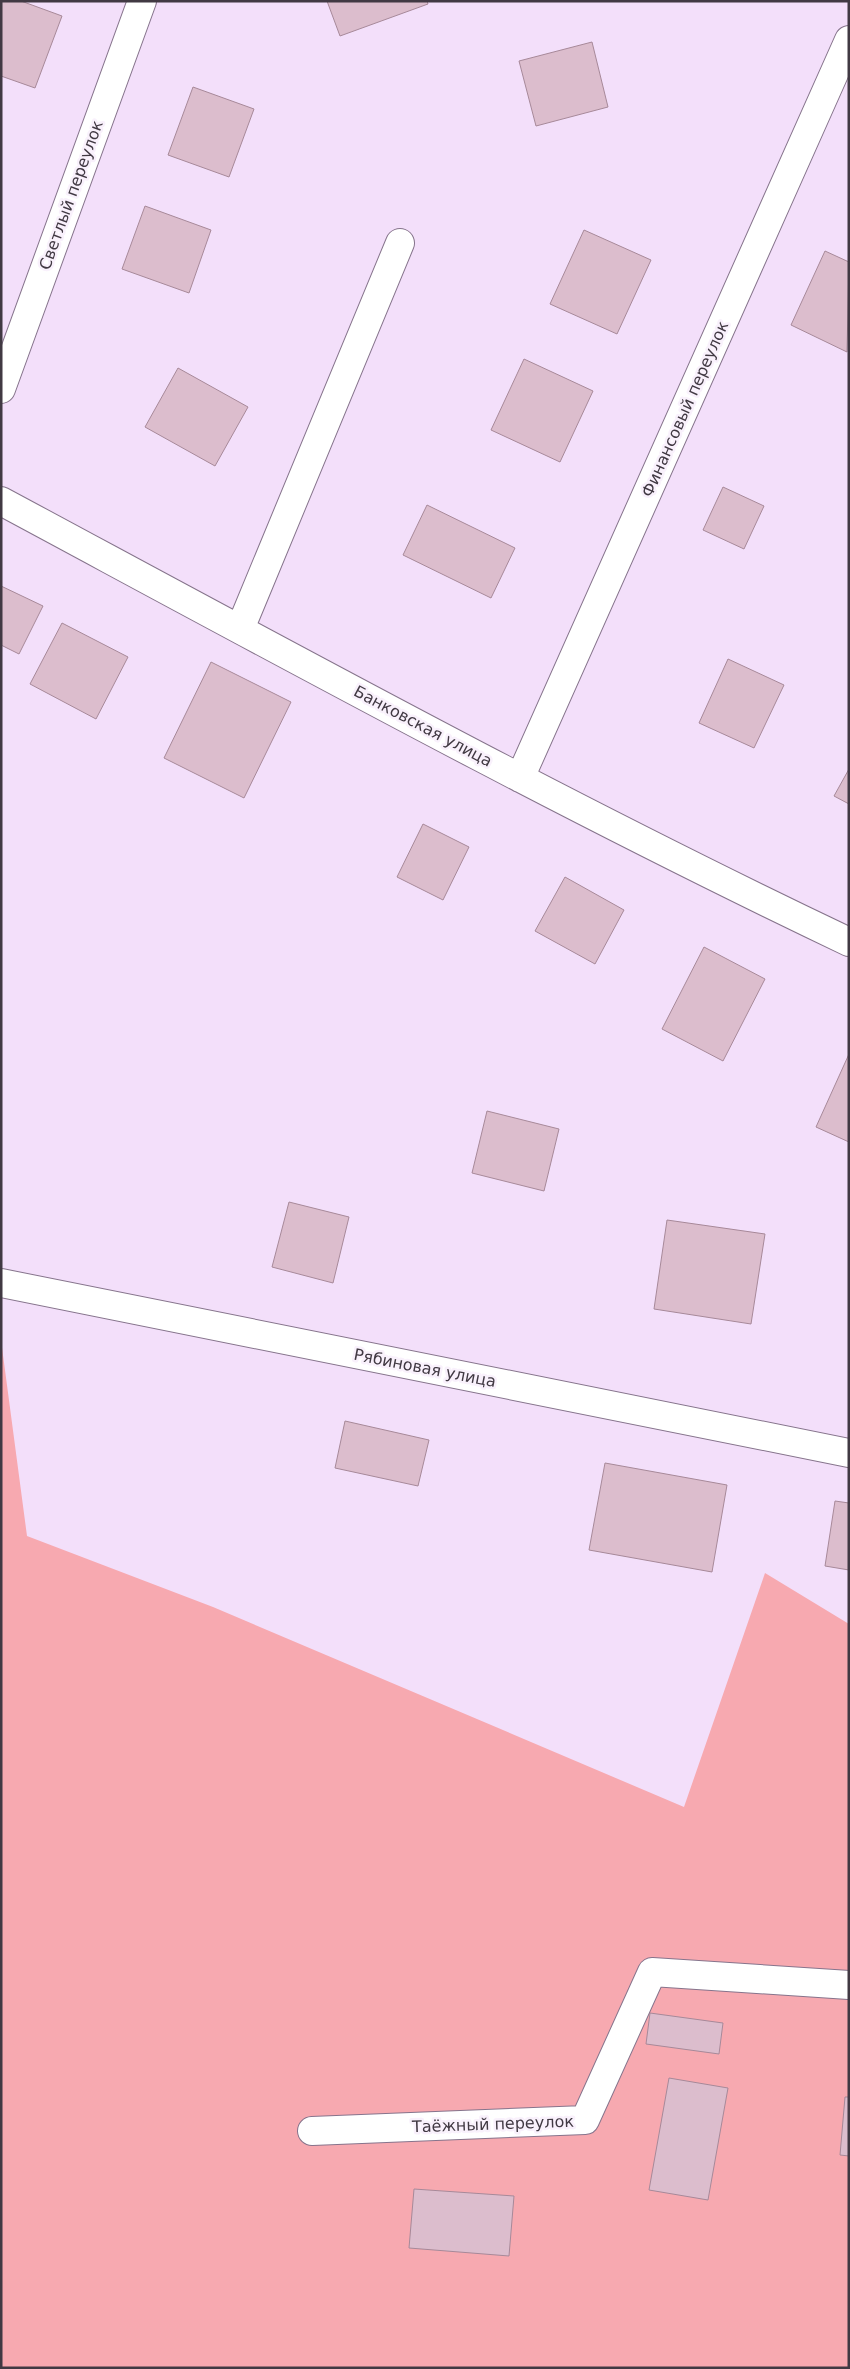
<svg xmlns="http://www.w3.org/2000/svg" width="850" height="2369" font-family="'DejaVu Sans',sans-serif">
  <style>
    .green { fill: #f7a9b0 }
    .building { fill: #dcbdcd; stroke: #a78999 }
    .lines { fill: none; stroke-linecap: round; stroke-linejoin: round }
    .minor-casing { stroke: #86748c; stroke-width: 30 }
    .minor { stroke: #fff; stroke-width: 28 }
    .labels { text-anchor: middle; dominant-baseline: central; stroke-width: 5; stroke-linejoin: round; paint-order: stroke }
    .street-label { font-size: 16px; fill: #413943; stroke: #f9f1fc }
  </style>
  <rect width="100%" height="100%" fill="#f3dffa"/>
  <!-- green -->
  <path class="green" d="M1,1340L27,1536L213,1607L684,1807L765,1573L849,1624V2368H1Z"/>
  <!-- building -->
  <path class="building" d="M1,1H21L62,16L35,88L1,76Z
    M327,1H427L428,4L340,36Z
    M592,42L608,107L536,126L519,61Z
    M193,87L254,109L229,177L168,155Z
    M145,206L211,230L189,293L122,269Z
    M584,230L651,260L617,334L550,304Z
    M825,251L849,262L847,352L791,325Z
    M524,359L593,391L560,462L491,430Z
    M178,368L248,407L215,466L145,427Z
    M723,487L764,506L744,549L703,530Z
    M427,505L515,548L491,598L403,555Z
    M1,586L43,606L19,654L1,645Z
    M62,623L128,657L96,719L30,684Z
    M728,659L784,685L754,748L699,723Z
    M211,662L291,702L244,798L164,758Z
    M849,769V804L834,796Z
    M423,824L469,847L443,900L397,877Z
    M565,877L624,910L595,964L535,931Z
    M704,947L765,979L723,1061L662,1029Z
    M849,1054V1142L816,1127Z
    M487,1111L559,1129L544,1191L472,1173Z
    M289,1202L349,1217L333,1283L272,1267Z
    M667,1220L765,1234L751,1324L654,1309Z
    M345,1421L429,1440L418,1486L335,1468Z
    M605,1463L727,1485L712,1572L589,1550Z
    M835,1501L849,1503V1570L825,1566Z
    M650,2013L723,2023L719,2054L646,2044Z
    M669,2078L728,2088L708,2200L649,2190Z
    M845,2097H849V2156L840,2155Z
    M414,2189L514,2196L509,2256L409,2248Z"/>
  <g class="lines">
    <defs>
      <path id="minor" d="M1,389L142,1
        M1,501C282,652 561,805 849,942
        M240,629L400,243
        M520,778L849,40
        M1,1283L849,1453
        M312,2131L585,2120L652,1972L849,1985"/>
    </defs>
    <!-- minor casing -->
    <use href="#minor" class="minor-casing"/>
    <!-- minor -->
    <use href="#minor" class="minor"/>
  </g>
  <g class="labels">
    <!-- street labels -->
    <g class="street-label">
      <text transform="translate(71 195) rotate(-70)">Светлый переулок</text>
      <text transform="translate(685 409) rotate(-66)">Финансовый переулок</text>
      <text transform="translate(423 726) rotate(28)">Банковская улица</text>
      <text transform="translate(425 1368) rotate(11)">Рябиновая улица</text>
      <text transform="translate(493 2124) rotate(-2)">Таёжный переулок</text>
    </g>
  </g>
  <!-- border -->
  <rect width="850" height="2369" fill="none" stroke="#413943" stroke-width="5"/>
</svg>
